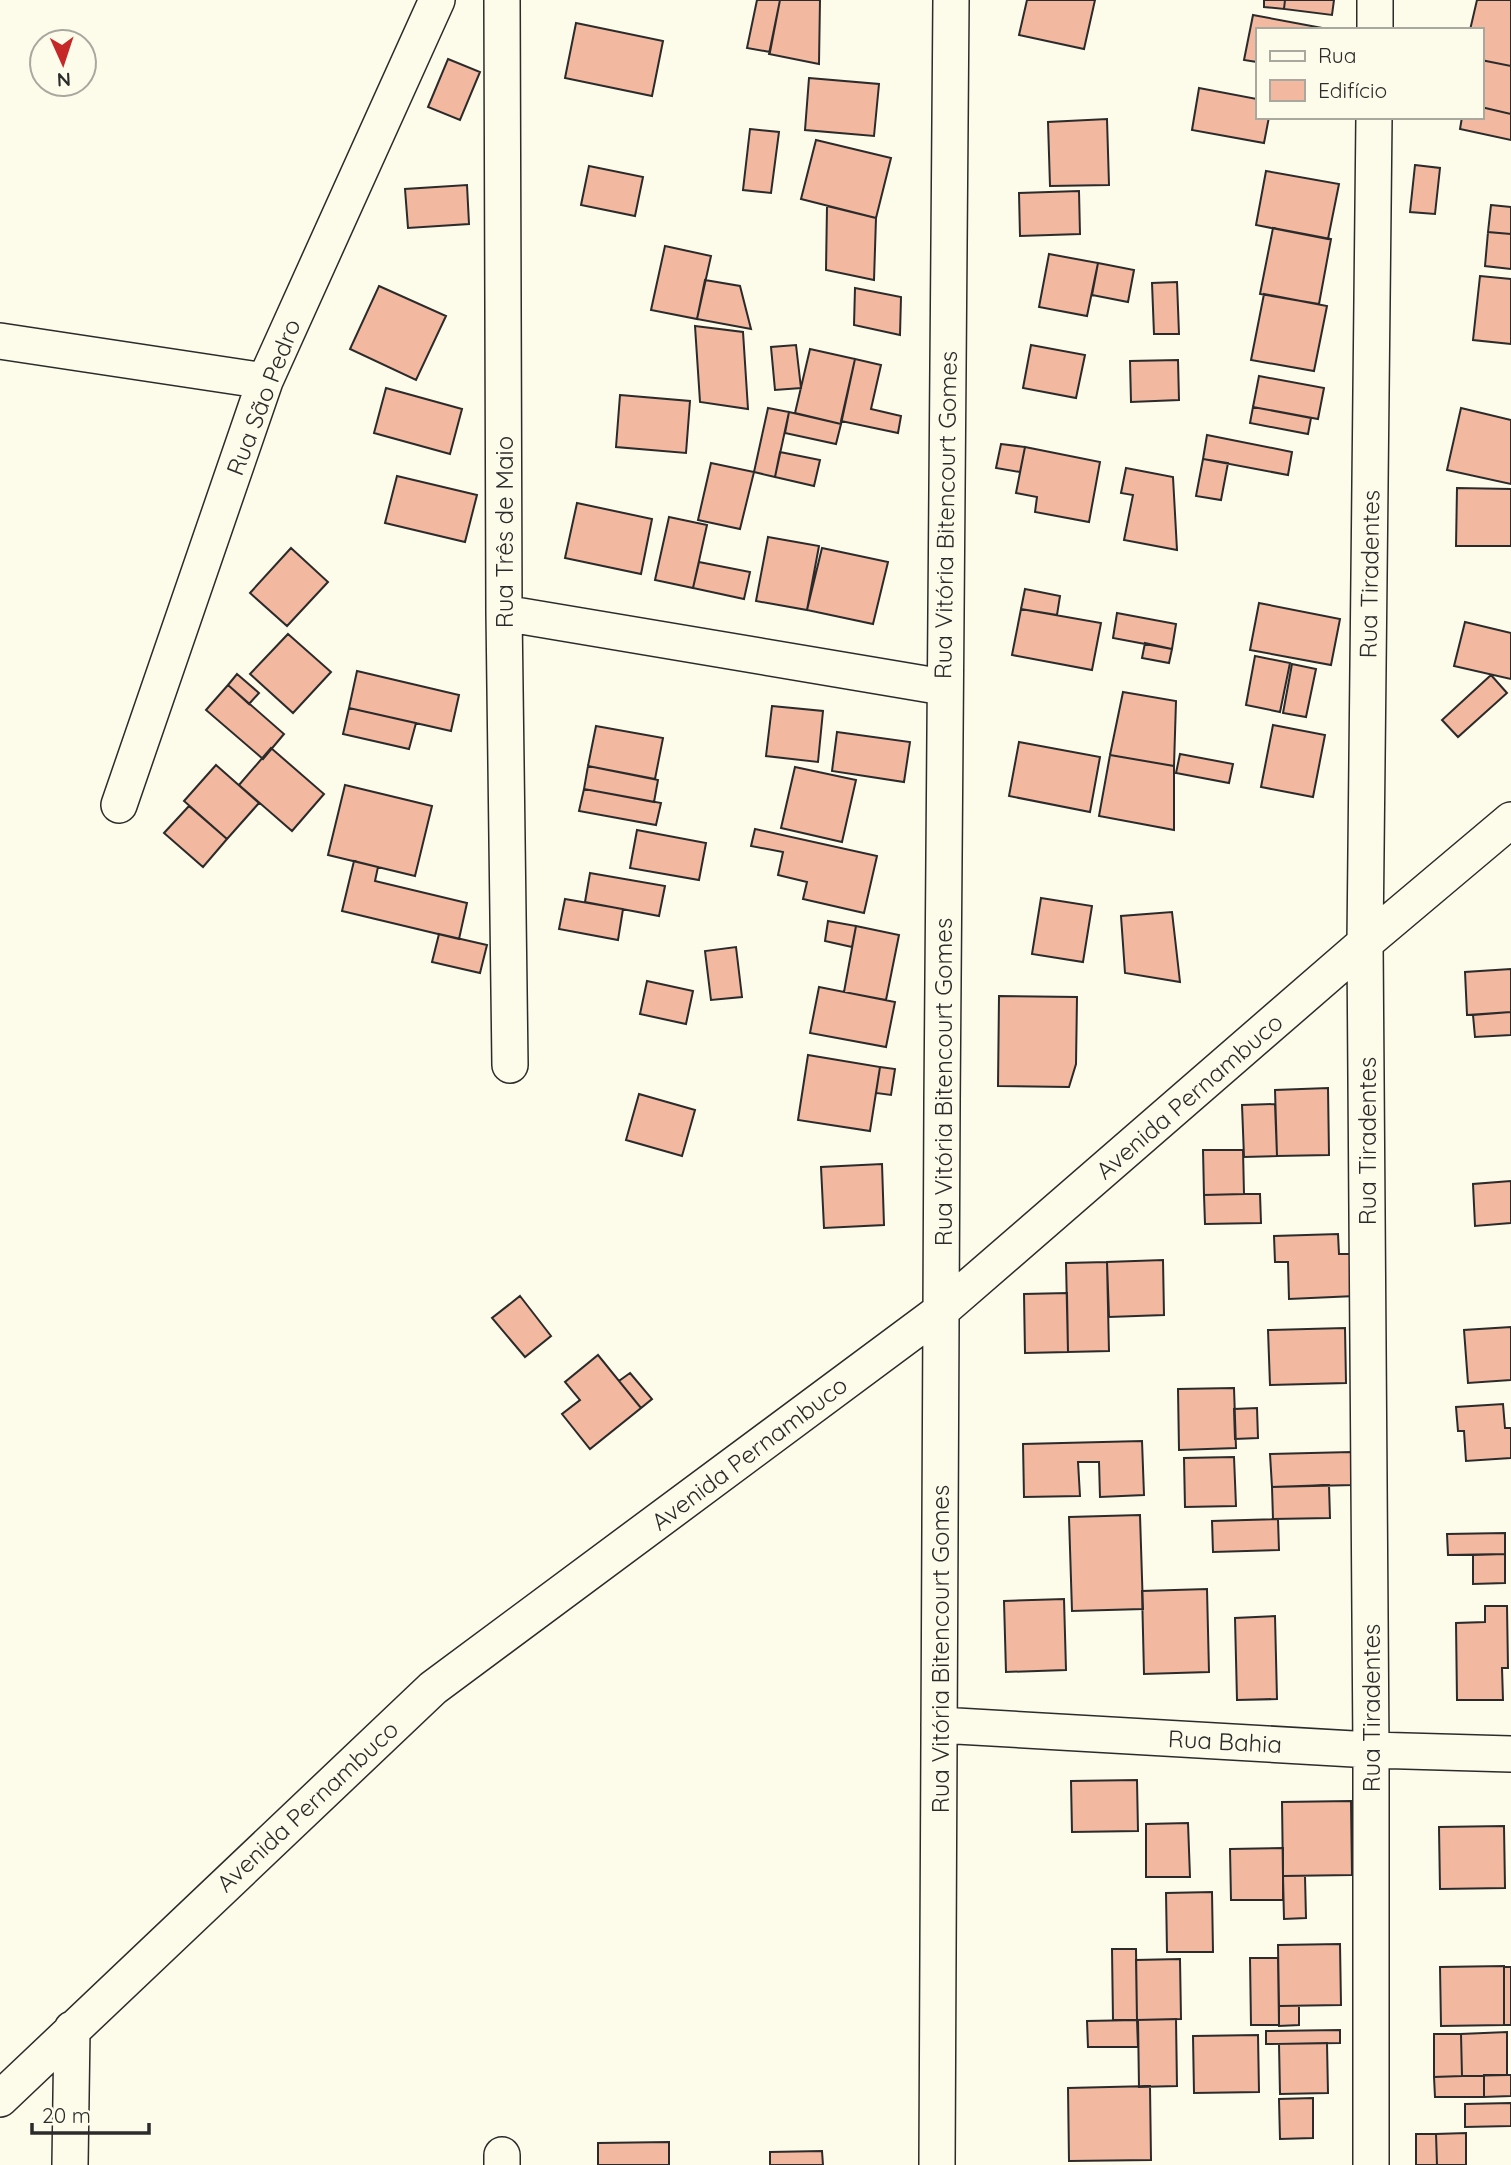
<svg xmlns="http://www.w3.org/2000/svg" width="1511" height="2165" font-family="Quicksand,sans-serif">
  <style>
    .building { fill: #f2b8a0; stroke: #2b2b2b; stroke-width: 2 }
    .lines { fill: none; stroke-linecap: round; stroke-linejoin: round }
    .street-casing { stroke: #2b2b2b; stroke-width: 38 }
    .street { stroke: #fdfbea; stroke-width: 35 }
    .labels { text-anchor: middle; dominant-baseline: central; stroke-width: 5; stroke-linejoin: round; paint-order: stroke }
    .street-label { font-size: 24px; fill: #2b2b2b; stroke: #fdfbea }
  </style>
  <rect width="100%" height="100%" fill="#fdfbea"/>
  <!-- building -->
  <path class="building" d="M757,0H780L770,52L747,48Z
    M780,0H820L819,64L769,54Z
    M1027,0H1095L1084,49L1019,35Z
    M1264,0H1285L1284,9L1264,7Z
    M1285,0H1334L1332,15L1284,9Z
    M1477,0H1511V66L1481,60V30H1470Z
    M1253,15L1333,30H1257V62L1244,60Z
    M576,23L663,41L652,96L565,78Z
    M448,59L480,72L460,120L428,107Z
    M1481,60L1511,66V114L1481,107Z
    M809,78L879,84L874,136L805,130Z
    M1199,88L1257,99V117H1269L1264,143L1192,130Z
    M1481,107L1511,114V140L1460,129L1462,117H1481Z
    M1107,119L1109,185L1050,186L1048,122Z
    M750,129L779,132L771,193L743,190Z
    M816,140L891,158L876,218L801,199Z
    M1415,165L1440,168L1435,214L1410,212Z
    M589,166L643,177L635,216L581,205Z
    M1266,171L1339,184L1328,239L1256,225Z
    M467,185L469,224L408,228L405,189Z
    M1079,191L1080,234L1020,236L1019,193Z
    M1491,205L1511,207V234L1488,232Z
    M827,206L876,218L874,280L826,270Z
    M1273,228L1331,239L1319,304L1260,294Z
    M1488,232L1511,234V269L1485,266Z
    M665,246L711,256L697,319L651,310Z
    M1049,254L1098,263L1087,316L1039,307Z
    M1098,263L1134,270L1128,302L1092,295Z
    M1480,276L1511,279V344L1473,340Z
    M705,280L740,286L751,329L697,319Z
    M1177,282L1179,334H1154L1152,283Z
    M379,286L446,316L416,380L350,349Z
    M855,288L901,297L900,335L854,325Z
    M1264,294L1327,306L1314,371L1251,360Z
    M695,326L743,332L748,409L700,402Z
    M796,345L801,388L775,390L771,347Z
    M1031,345L1085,355L1076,398L1023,388Z
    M810,349L855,359L841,424L795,413Z
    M855,359L881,365L871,409L901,416L898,433L841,421Z
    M1178,360L1179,400L1131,402L1130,361Z
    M1259,376L1324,388L1318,419L1253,407Z
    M386,388L462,409L450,454L374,433Z
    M620,395L690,401L686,453L616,447Z
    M1253,407L1311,418L1308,434L1250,423Z
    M768,408L789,412L775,477L754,472Z
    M1461,408L1511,420V484L1447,470Z
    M789,412L841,424L836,444L785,433Z
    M1207,435L1292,452L1288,475L1203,459Z
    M1001,444L1025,447L1020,472L996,468Z
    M1025,447L1100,462L1089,522L1035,512L1037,497L1016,493Z
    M780,452L820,460L814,486L775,477Z
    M1203,459L1228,463L1221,500L1196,496Z
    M711,463L754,472L740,529L698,520Z
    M1126,468L1173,477L1177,550L1124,540L1133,495L1121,493Z
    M397,476L477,495L465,542L385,523Z
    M1457,488L1511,489V546H1456Z
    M577,503L652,519L641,574L565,558Z
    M669,517L707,525L693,588L655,580Z
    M768,537L819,546L807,610L756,601Z
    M291,548L328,582L287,626L250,593Z
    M822,548L888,562L873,624L807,610Z
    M699,562L750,572L744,599L693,588Z
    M1025,589L1060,596L1057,615L1021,609Z
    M1259,603L1340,619L1331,665L1250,650Z
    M1021,609L1101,623L1092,670L1012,655Z
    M1117,613L1176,624L1172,649L1113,638Z
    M1465,622L1511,633V679L1454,666Z
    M288,634L331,672L293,713L250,674Z
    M1145,643L1172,649L1169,663L1142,658Z
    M1255,656L1290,663L1280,712L1246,705Z
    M1292,664L1316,669L1306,717L1283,713Z
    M357,671L459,695L451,731L349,708Z
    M237,674L259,693L249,704L228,685Z
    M1491,675L1507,693L1458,737L1442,720Z
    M228,685L284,734L263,759L206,710Z
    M1123,692L1176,701L1174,766L1110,755Z
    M772,706L823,711L818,762L766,756Z
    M349,708L416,723L409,749L343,734Z
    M1273,725L1325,735L1313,797L1261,787Z
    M596,726L663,738L655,779L588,766Z
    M837,732L910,742L904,782L832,771Z
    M1019,742L1100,757L1090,812L1009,796Z
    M271,748L324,794L292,831L239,785Z
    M1180,754L1233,764L1229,783L1176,773Z
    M1110,755L1174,766V830L1099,816Z
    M216,765L259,803L227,839L184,801Z
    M588,766L658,780L654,802L584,789Z
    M795,767L856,780L842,842L781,828Z
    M345,785L432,806L415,876L328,855Z
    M584,789L661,803L656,825L579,811Z
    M189,806L227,839L203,867L164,833Z
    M755,829L877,856L864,913L803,899L807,882L778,875L783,852L751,846Z
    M637,830L706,843L699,880L630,868Z
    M354,861L378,867L375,881L467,903L459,939L342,911Z
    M590,873L665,886L659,916L585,902Z
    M1041,898L1092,906L1083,962L1032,954Z
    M565,899L623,909L618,940L559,929Z
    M1172,912L1180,982L1125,973L1121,916Z
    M828,921L856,926L852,947L825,941Z
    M856,926L899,935L886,1000L844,992Z
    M439,934L487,945L480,973L432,962Z
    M736,947L742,997L711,1000L705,951Z
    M1511,969V1012L1467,1015L1465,972Z
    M647,981L693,991L686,1024L640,1014Z
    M819,987L895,1002L886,1047L810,1033Z
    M999,996L1077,997L1076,1064L1069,1087L998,1086Z
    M1511,1012V1035L1475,1037L1473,1015Z
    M808,1055L880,1067L870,1131L798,1120Z
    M880,1067L895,1069L891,1095L876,1093Z
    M1328,1088L1329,1155L1277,1156L1275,1090Z
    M639,1094L695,1110L682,1156L626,1140Z
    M1275,1104L1277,1156L1244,1157L1242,1105Z
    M1203,1150H1243L1244,1194L1204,1195Z
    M882,1164L884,1225L824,1228L821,1167Z
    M1511,1181V1223L1475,1226L1473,1184Z
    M1244,1194H1260L1261,1223L1205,1224L1204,1195Z
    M1338,1234L1339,1254H1354L1355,1296L1289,1299L1288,1262H1275L1274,1236Z
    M1163,1260L1164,1315L1109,1317L1107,1262Z
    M1107,1262L1109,1351L1068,1352L1066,1263Z
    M1067,1293L1068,1352L1025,1353L1024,1294Z
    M520,1296L551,1336L525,1357L492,1318Z
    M1511,1327V1380L1468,1383L1464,1330Z
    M1345,1328L1346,1383L1270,1385L1268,1330Z
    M598,1355L641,1408L590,1449L562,1414L580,1400L565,1382Z
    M630,1373L652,1399L641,1408L619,1381Z
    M1234,1388L1236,1448L1179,1450L1178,1389Z
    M1503,1404L1505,1428H1511V1458L1466,1461L1464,1431H1458L1456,1407Z
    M1257,1408L1258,1438L1235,1439L1234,1409Z
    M1142,1441L1144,1495L1100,1497L1099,1462H1078L1080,1496L1024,1497L1023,1444Z
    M1351,1452L1353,1485L1272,1487L1270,1454Z
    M1234,1457L1236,1506L1185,1507L1184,1458Z
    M1329,1485L1330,1518L1273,1519L1272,1487Z
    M1140,1515L1143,1609L1072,1611L1069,1517Z
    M1278,1519L1279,1550L1213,1552L1212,1521Z
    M1505,1533V1554L1448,1555L1447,1534Z
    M1505,1554V1583L1473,1584V1555Z
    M1207,1589L1209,1672L1144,1674L1142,1591Z
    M1064,1599L1066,1670L1006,1672L1004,1601Z
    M1485,1606H1507L1508,1668H1502L1503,1700H1457L1456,1623L1485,1622Z
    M1275,1616L1277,1699L1237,1700L1235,1618Z
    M1137,1780L1138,1831L1072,1832L1071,1781Z
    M1351,1801L1352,1875L1283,1876L1282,1802Z
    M1188,1823L1190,1877H1146V1824Z
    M1504,1826L1505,1888L1440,1889L1439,1827Z
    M1283,1848V1900H1231L1230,1849Z
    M1283,1876H1305L1306,1918L1284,1919Z
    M1212,1892L1213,1952H1167L1166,1893Z
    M1340,1944L1341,2005L1279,2006L1278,1945Z
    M1112,1949H1136L1137,2020H1113Z
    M1250,1958H1278L1279,2025H1251Z
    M1180,1959L1181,2019L1137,2020L1136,1960Z
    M1504,1966V2025L1441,2026L1440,1967Z
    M1504,1967H1511V2025H1504Z
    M1279,2006H1299V2025L1279,2026Z
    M1176,2019L1177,2086L1139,2087L1138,2020Z
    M1137,2020L1138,2047H1088L1087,2021Z
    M1340,2030V2043L1266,2044V2031Z
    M1507,2032V2075L1462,2076L1461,2034Z
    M1434,2034H1461L1462,2076L1434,2077Z
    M1258,2035L1259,2092L1194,2093L1193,2036Z
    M1327,2043L1328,2093L1280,2094L1279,2044Z
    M1484,2075H1511V2096L1484,2097Z
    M1462,2076H1484V2097H1435L1434,2077Z
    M1150,2086L1151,2160L1069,2161L1068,2088Z
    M1313,2098V2138L1280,2139L1279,2099Z
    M1511,2103V2126L1465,2127V2104Z
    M1466,2133V2165H1437L1436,2134Z
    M1416,2134H1436L1437,2165H1416Z
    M669,2142V2165H598V2143Z
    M822,2151L823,2165H770V2152Z"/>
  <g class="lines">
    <defs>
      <path id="street" d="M502,0L504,613L510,1065
        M1375,30V0
        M0,341L265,381
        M504,613L943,687
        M119,805L265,381L437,0
        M939,1725L1371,1750L1511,1754
        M0,2099L433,1688L942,1310L1365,943L1511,820
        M70,2165L72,2029
        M502,2165V2155
        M937,2165C940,1443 943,722 951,0
        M1371,2165V1750L1365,943L1374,117"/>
    </defs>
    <!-- street casing -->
    <use href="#street" class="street-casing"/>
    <!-- street -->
    <use href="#street" class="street"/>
  </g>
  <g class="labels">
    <!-- street labels -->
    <g class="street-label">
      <text transform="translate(263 397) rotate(-69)">Rua São Pedro</text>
      <text transform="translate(945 515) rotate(-89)">Rua Vitória Bitencourt Gomes</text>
      <text transform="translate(504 532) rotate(-90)">Rua Três de Maio</text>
      <text transform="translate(1369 574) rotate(-89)">Rua Tiradentes</text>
      <text transform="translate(943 1082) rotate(-90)">Rua Vitória Bitencourt Gomes</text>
      <text transform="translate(1189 1096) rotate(-41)">Avenida Pernambuco</text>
      <text transform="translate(1367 1141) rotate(-90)">Rua Tiradentes</text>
      <text transform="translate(749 1453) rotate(-37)">Avenida Pernambuco</text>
      <text transform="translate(940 1649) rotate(-90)">Rua Vitória Bitencourt Gomes</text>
      <text transform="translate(1371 1708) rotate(-90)">Rua Tiradentes</text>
      <text transform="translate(1225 1741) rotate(3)">Rua Bahia</text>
      <text transform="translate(307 1806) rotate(-43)">Avenida Pernambuco</text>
    </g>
  </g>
  <!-- legend -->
  <rect x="1256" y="28" width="228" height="91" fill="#fdfbea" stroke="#a9a89e" stroke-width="2"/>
  <rect x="1270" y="51" width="35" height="10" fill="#fdfbea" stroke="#a9a89e" stroke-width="2"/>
  <text x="1318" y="63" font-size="21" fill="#2b2b2b">Rua</text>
  <rect x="1270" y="80" width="35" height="21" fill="#f2b8a0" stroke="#a9a89e" stroke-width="2"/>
  <text x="1318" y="98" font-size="21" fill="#2b2b2b">Edifício</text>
  <!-- north arrow -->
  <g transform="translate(63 63) rotate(177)"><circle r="33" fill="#fdfbea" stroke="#a9a89e" stroke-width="2"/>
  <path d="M0-5L12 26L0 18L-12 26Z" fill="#c62828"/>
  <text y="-10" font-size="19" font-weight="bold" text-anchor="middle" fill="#2b2b2b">N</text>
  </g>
  <!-- scale -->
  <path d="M32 2123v10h117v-10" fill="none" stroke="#2b2b2b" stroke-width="3.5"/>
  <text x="42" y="2123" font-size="21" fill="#2b2b2b" stroke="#fdfbea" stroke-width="5" paint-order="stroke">20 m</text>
</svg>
